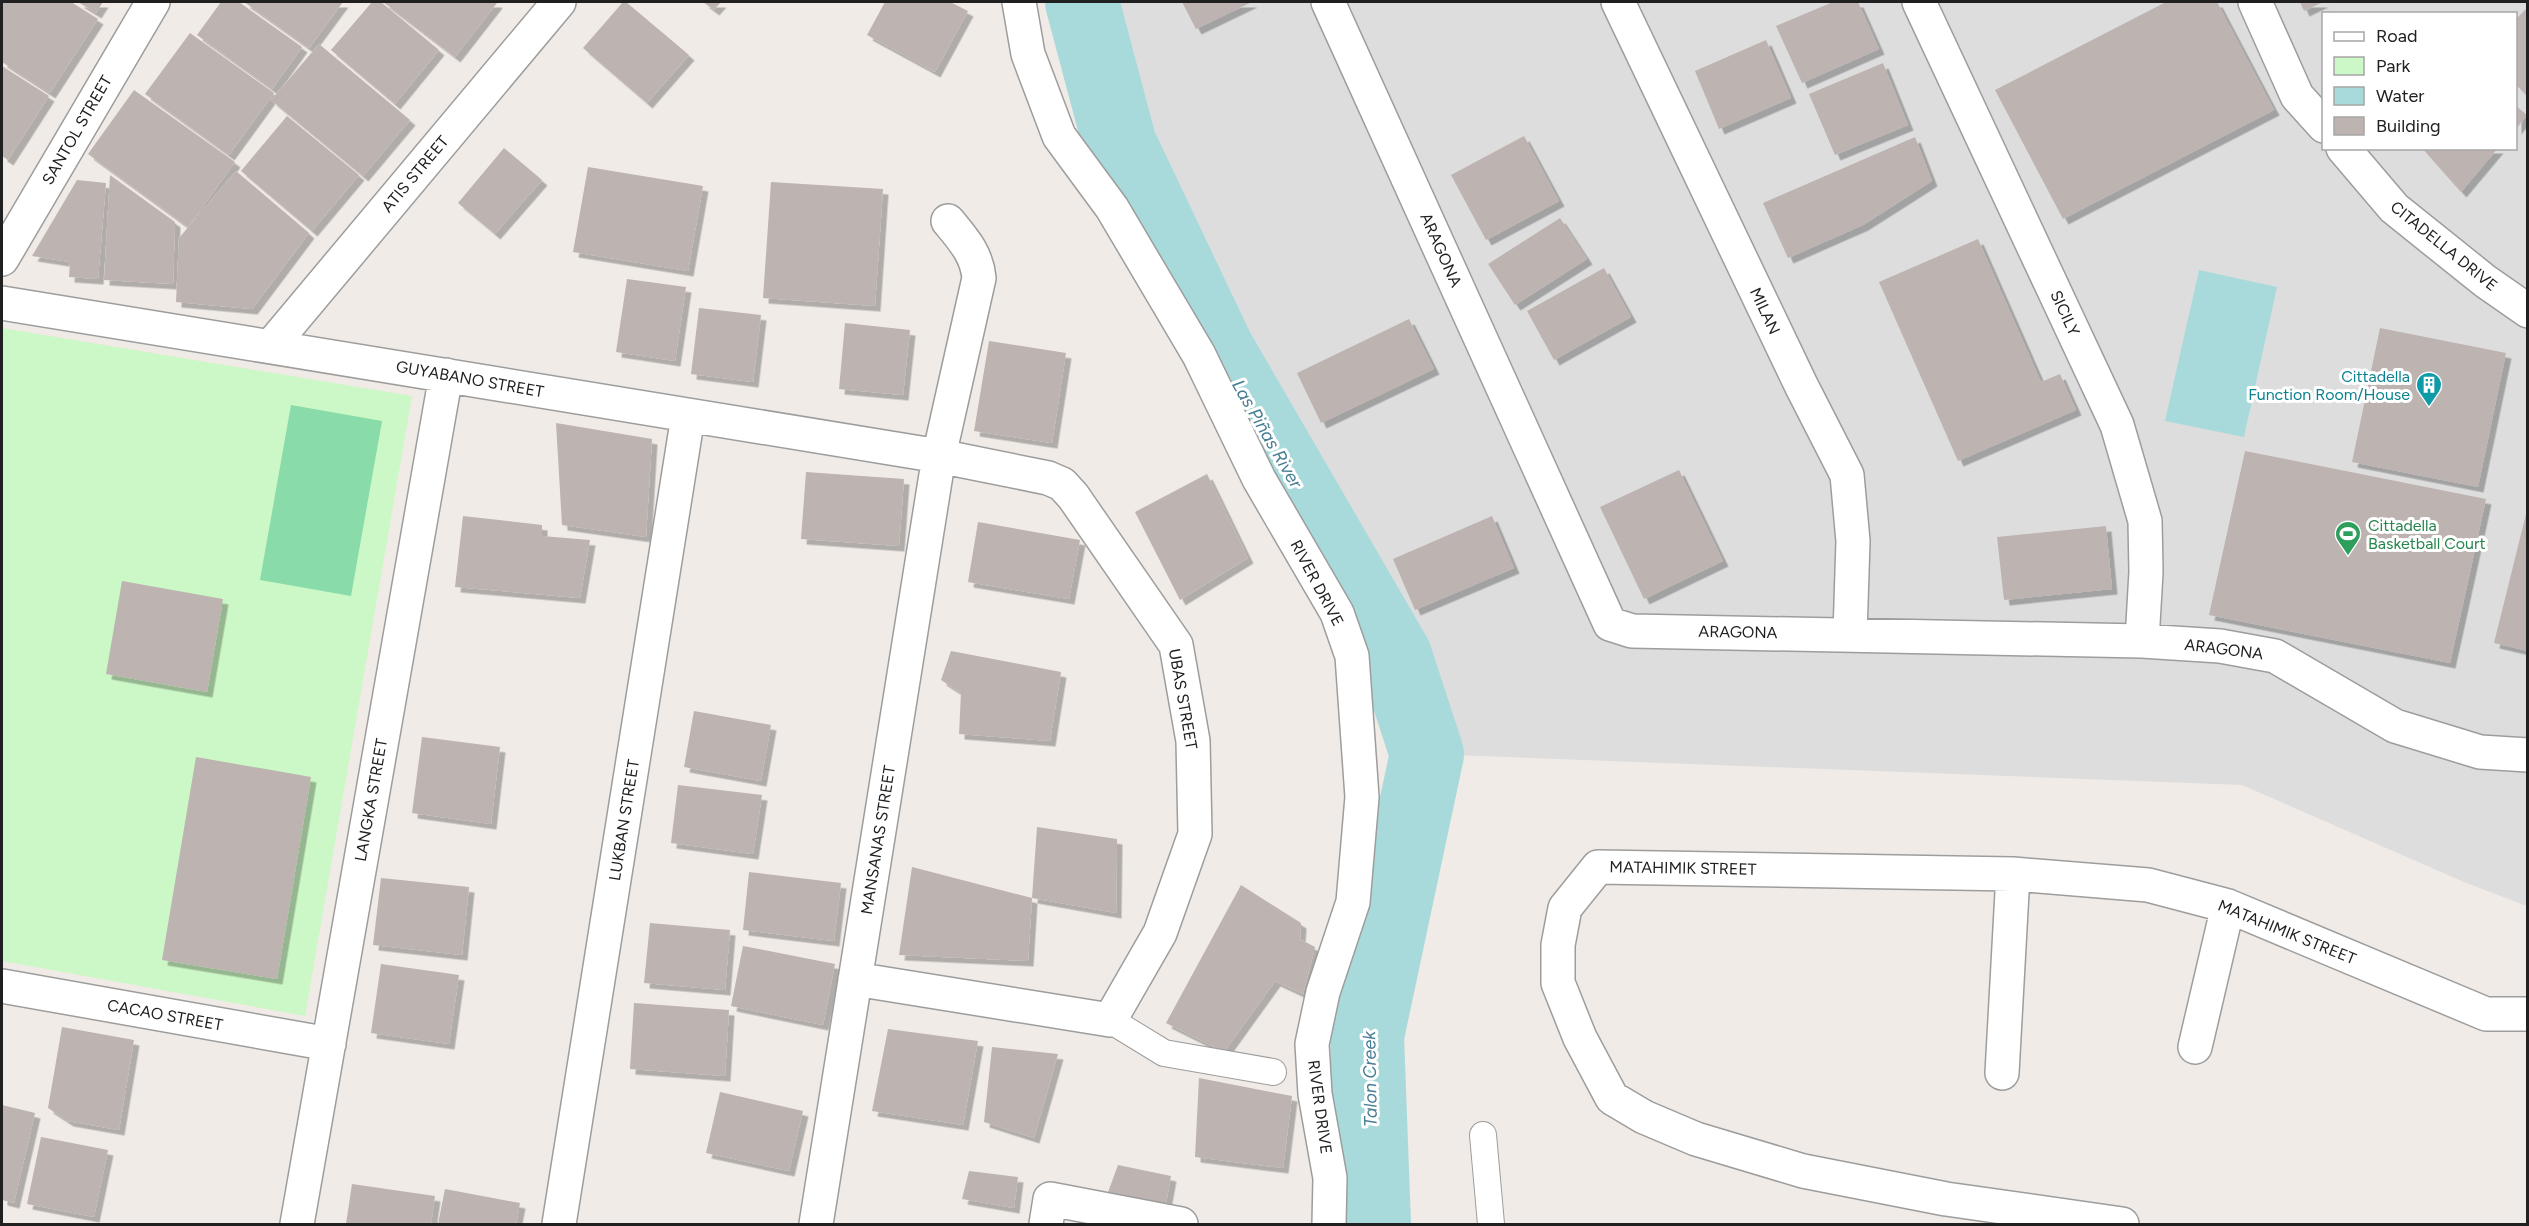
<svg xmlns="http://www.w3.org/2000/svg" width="2529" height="1226" font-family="Figtree,sans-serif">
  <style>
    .residential { fill: #dedddd; fill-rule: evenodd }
    .park { fill: #ccf7c6 }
    .pitch { fill: #89dbaa }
    .water { fill: #a9dadb }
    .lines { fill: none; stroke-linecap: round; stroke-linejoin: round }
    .river { stroke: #a9dadb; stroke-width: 74 }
    .building { fill: #bdb3b0; filter: url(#shadow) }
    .service-casing { stroke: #9d9d9d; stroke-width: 28 }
    .minor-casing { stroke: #9d9d9d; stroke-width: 36 }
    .service { stroke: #fff; stroke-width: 26 }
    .minor { stroke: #fff; stroke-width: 33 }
    .labels { text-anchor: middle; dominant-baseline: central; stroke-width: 6; stroke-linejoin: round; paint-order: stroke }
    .street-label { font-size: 16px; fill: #202020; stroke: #fff }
    .culture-label { font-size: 16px; fill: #0d838f; stroke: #fff; text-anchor: end }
    .leisure-label { font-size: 16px; fill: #27864d; stroke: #fff; text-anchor: start }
    .water-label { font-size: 18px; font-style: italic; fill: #477d94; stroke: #fff }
  </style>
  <defs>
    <filter id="shadow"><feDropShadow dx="5.5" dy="5.5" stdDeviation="0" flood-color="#0004"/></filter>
  </defs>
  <rect width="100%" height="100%" fill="#f0ebe6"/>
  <!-- residential -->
  <path class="residential" d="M1082,2H2527V906L2464,882L2242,785L1427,754L1395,656L1217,349L1120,145ZM2324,14H2516V148H2324Z"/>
  <!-- park -->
  <path class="park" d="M2,328L412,396L305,1016L2,961Z"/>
  <!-- pitch -->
  <path class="pitch" d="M291,405L382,421L351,596L260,580Z"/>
  <!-- water -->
  <path class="water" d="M2199,270L2277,287L2244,437L2165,421Z"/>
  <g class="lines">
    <!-- river -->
    <path class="river" d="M1082,2L1120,145L1217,349L1395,656L1427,754L1367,1036L1374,1224"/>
  </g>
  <!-- building -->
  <path class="building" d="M2,2H71L98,19L50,93L2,62Z
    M78,2H103L96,13Z
    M221,2H239L302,47L272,89L197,35Z
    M244,2H343L309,48Z
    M372,2H381L439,50L395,104L331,50Z
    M383,2H496L497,3L455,57Z
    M623,2H626L689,55L647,103L583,48Z
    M703,2H721L714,10Z
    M885,2H950L968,11L935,72L867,35Z
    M1182,2H1252L1196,29Z
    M1833,2H1858L1879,49L1802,83L1776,26Z
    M2166,2H2217L2274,110L2063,219L1995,90Z
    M2300,2H2323L2304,11Z
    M2528,7V96L2516,85V19Z
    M190,33L274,93L229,155L145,94Z
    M1766,40L1791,98L1719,129L1695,71Z
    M319,44L410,120L363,176L271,100Z
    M1883,63L1908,125L1835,155L1809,94Z
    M2,66L49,96L8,160L2,156Z
    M134,90L235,162L188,227L88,154Z
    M2516,106L2527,115L2516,129Z
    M287,116L359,175L312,231L241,171Z
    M1524,136L1559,201L1486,240L1451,175Z
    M1915,137L1932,181L1863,225L1788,258L1763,203Z
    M504,148L542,180L495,234L458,203Z
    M2422,148H2498L2461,192Z
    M588,167L703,186L688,271L573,252Z
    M236,171L309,233L252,309L176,302L179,238Z
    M110,175L175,222L173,284L104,280Z
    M77,180L106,183L98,279L69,277L70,262L32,256Z
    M771,182L883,189L875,306L763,298Z
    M1560,218L1587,259L1515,305L1488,264Z
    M1978,239L2041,382L2060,374L2076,410L1958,461L1879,282Z
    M1604,268L1631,317L1554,360L1527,311Z
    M627,279L686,287L675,361L616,352Z
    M699,308L761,315L753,382L691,374Z
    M1409,319L1434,369L1321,423L1297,373Z
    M845,323L910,330L903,395L839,389Z
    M2380,328L2506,353L2478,487L2352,462Z
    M989,341L1066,353L1052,443L974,431Z
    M556,423L652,439L646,537L562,525Z
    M2245,451L2486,499L2450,663L2209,615Z
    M1679,470L1723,561L1644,599L1600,507Z
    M806,472L904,479L899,546L801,539Z
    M1207,474L1248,558L1180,600L1135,512Z
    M2527,510H2528V651L2494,643Z
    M463,516L542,525V536L590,540L580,598L455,587Z
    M1492,516L1514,568L1415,610L1393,559Z
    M978,522L1080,540L1069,599L968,582Z
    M2106,526L2112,589L2004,600L1997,537Z
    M122,581L223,599L207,692L106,674Z
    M951,651L1061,672L1050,741L959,734L961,693L941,680Z
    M694,711L771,725L761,781L684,767Z
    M422,737L500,747L491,824L412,813Z
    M196,757L311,777L277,979L162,960Z
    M678,785L762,795L753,854L671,843Z
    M1037,827L1117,839L1116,913L1032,898Z
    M912,867L1032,898L1028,961L899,955Z
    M749,872L841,883L834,941L743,930Z
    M381,878L469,887L462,955L373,945Z
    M1241,885L1301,923L1300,939L1315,947L1303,994L1275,981L1224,1052L1166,1023Z
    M650,923L730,930L725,990L644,983Z
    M743,946L835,964L823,1025L731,1006Z
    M381,964L459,975L449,1044L371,1033Z
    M634,1003L729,1010L725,1076L630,1069Z
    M62,1027L134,1040L119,1130L68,1121L48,1108Z
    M888,1029L978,1041L963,1125L872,1111Z
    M992,1047L1058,1054L1034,1138L984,1122Z
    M1199,1078L1292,1096L1283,1168L1195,1157Z
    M720,1092L803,1111L789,1171L706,1153Z
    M2,1105L35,1113L14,1203L2,1200Z
    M41,1137L108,1150L94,1217L27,1204Z
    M1118,1165L1171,1176L1164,1214L1107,1195Z
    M969,1171L1018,1177L1014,1208L962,1199Z
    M352,1184L435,1196L431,1224H346Z
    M445,1189L520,1203L516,1224H438Z"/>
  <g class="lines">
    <defs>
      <path id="service" d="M1110,1020L1164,1053L1273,1072
        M1483,1135L1491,1224"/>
      <path id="minor" d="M1019,2L1028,54L1059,136L1112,208L1199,355L1259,479L1337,613L1352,656L1362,797L1353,902L1323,992L1312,1044L1315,1094L1330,1178L1329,1224
        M1328,2L1610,624L1632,631L2142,641L2220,646L2275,656L2395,726L2480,752L2528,755
        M1618,2L1801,385L1847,475L1853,541L1850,634
        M1919,2L2117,425L2145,521L2146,572L2142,641
        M2255,2L2297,96L2324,126
        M2343,148L2394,208L2485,281L2528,311
        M2,259L153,2
        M2,303L939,456L1048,478L1062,484L1073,496L1176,645L1193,741L1195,834L1160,933L1110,1020L855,979
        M271,346L559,2
        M2,986L329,1044
        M2195,1047L2228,906
        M2002,1073L2013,874
        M297,1224L446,375
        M559,1224L688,416
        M816,1224L939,456L979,278C977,254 962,238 948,221
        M1046,1224L1050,1199L1181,1224
        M2122,1224L1946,1199L1803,1171L1696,1139L1644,1117L1612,1098L1580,1038L1558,983V945L1565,908L1598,867L2013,874L2148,885L2228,906L2486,1014H2528"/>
    </defs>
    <!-- service casing -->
    <use href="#service" class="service-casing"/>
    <!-- minor casing -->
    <use href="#minor" class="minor-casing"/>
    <!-- service -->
    <use href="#service" class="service"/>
    <!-- minor -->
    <use href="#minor" class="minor"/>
  </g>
  <!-- icons -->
  <defs>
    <symbol id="building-pin" viewBox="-11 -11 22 30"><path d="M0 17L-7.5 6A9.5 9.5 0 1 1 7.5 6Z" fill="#0f9aa8" stroke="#fff"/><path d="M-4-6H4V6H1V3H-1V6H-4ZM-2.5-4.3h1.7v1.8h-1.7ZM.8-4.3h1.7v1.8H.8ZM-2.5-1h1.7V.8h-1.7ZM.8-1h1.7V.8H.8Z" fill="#fff"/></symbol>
    <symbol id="stadium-pin" viewBox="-11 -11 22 30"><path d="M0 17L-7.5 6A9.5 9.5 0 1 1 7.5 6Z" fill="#2e9e5b" stroke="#fff"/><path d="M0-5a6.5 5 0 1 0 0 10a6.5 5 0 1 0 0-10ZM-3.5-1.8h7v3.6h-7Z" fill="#fff"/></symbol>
  </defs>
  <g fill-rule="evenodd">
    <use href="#building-pin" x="2414" y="370" width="30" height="40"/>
    <use href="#stadium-pin" x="2333" y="519" width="30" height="40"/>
  </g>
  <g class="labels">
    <!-- street labels -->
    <g class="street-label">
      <text transform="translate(77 130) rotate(-60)">SANTOL STREET</text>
      <text transform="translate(415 174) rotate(-50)">ATIS STREET</text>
      <text transform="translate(2444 246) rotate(39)">CITADELLA DRIVE</text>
      <text transform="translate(1441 250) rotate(66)">ARAGONA</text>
      <text transform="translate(1765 311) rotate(65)">MILAN</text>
      <text transform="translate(2065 313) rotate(65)">SICILY</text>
      <text transform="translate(470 379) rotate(10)">GUYABANO STREET</text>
      <text transform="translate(1317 583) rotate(62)">RIVER DRIVE</text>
      <text transform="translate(1738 632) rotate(1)">ARAGONA</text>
      <text transform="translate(2224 649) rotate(7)">ARAGONA</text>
      <text transform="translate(1183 699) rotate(80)">UBAS STREET</text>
      <text transform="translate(371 800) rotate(-80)">LANGKA STREET</text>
      <text transform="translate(624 820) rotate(-81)">LUKBAN STREET</text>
      <text transform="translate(878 840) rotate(-81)">MANSANAS STREET</text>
      <text transform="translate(1683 868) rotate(1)">MATAHIMIK STREET</text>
      <text transform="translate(2287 932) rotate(22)">MATAHIMIK STREET</text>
      <text transform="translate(165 1015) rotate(10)">CACAO STREET</text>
      <text transform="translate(1320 1107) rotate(82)">RIVER DRIVE</text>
    </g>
    <!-- culture labels -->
    <g class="culture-label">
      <text x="2410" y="376">Cittadella<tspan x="2410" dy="18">Function Room/House</tspan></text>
    </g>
    <!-- leisure labels -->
    <g class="leisure-label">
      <text x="2368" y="525">Cittadella<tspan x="2368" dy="18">Basketball Court</tspan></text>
    </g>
    <!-- water labels -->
    <g class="water-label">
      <text transform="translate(1267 434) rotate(60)">Las Piñas River</text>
      <text transform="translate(1370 1079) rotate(-91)">Talon Creek</text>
    </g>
  </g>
  <!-- border -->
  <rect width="2529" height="1226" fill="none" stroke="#202020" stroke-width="6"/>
  <!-- legend -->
  <rect x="2322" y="12" width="195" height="138" fill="#ffffff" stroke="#a6a6a6" stroke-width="1.5"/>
  <rect x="2334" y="32" width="30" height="9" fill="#ffffff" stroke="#a6a6a6" stroke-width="1.5"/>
  <text x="2376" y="42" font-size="18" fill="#202020">Road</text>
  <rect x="2334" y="57" width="30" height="18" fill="#ccf7c6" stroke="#a6a6a6" stroke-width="1.5"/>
  <text x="2376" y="72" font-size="18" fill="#202020">Park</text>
  <rect x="2334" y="87" width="30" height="18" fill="#a9dadb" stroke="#a6a6a6" stroke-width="1.5"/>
  <text x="2376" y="102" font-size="18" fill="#202020">Water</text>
  <rect x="2334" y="117" width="30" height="18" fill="#bdb3b0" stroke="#a6a6a6" stroke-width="1.5"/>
  <text x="2376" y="132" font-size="18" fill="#202020">Building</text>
</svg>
